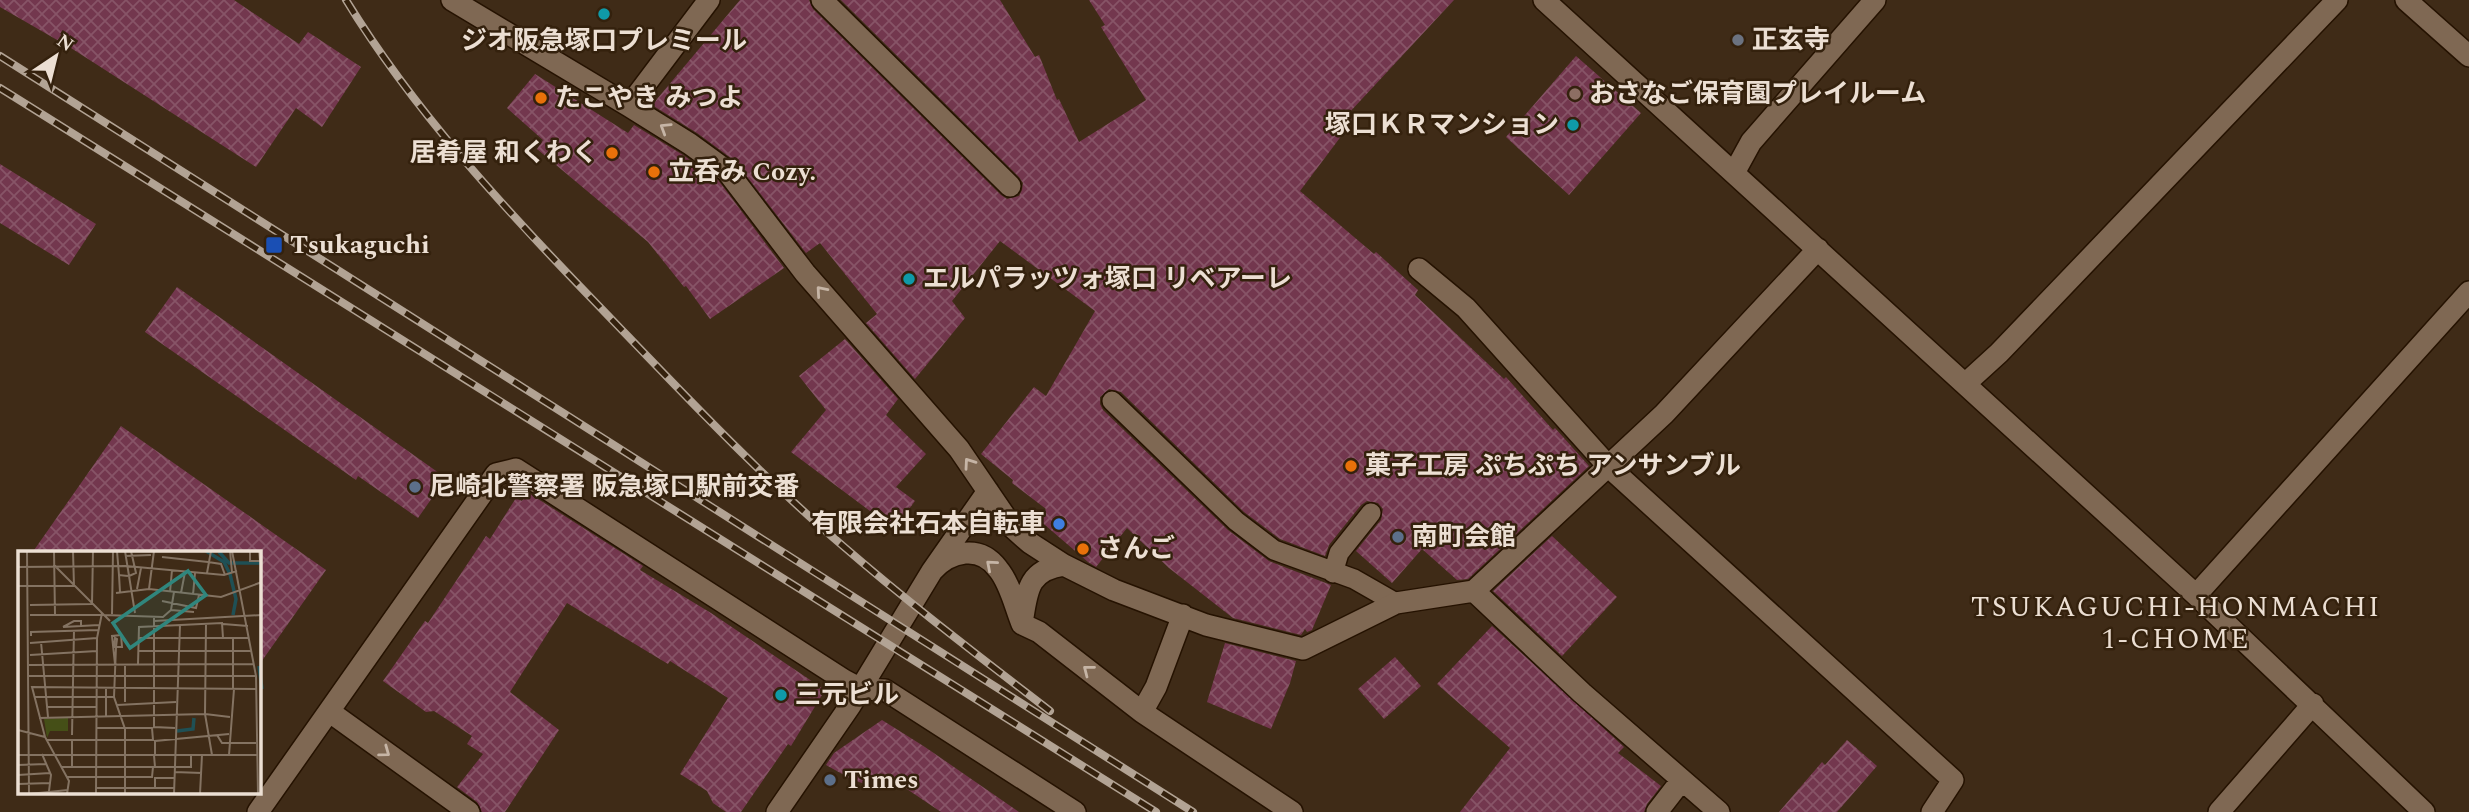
<svg xmlns="http://www.w3.org/2000/svg" width="2469" height="812" font-family="Spectral,'Noto Sans JP',serif">
  <style>
    .building { fill: url(#building-cross-hatch) }
    .lines { fill: none; stroke-linecap: round; stroke-linejoin: round }
    .lane-casing { stroke: #251201; stroke-width: 22 }
    .street-casing { stroke: #251201; stroke-width: 24 }
    .lane { stroke: #7f6853; stroke-width: 19 }
    .street { stroke: #7f6853; stroke-width: 21 }
    .rail-casing { stroke: #b2a394; stroke-width: 8 }
    .rail { stroke: #34210d; stroke-width: 5; stroke-dasharray: 16; stroke-linecap: butt }
    .oneway { stroke: #c6b5a6 }
    .culture-dot { fill: #0f9aa8; stroke: #34210d; stroke-width: 2.5 }
    .worship-dot { fill: #6b7280; stroke: #34210d; stroke-width: 2.5 }
    .education-dot { fill: #8d6e63; stroke: #34210d; stroke-width: 2.5 }
    .food-dot { fill: #e8710a; stroke: #34210d; stroke-width: 2.5 }
    .transit-dot { fill: #1a4fb4; stroke: #34210d; stroke-width: 2.5 }
    .service-dot { fill: #5c6f8a; stroke: #34210d; stroke-width: 2.5 }
    .shop-dot { fill: #3f7fe0; stroke: #34210d; stroke-width: 2.5 }
    .labels { text-anchor: middle; dominant-baseline: central; stroke-width: 5; stroke-linejoin: round; paint-order: stroke }
    .poi-label { font-size: 26px; font-weight: bold; fill: #ecdfd3; stroke: #34210d; text-anchor: start }
    .neighbourhood-label { font-size: 28px; letter-spacing: 2px; fill: #ecdfd3; stroke: #34210d }
    .inset-river { fill: none; stroke: #1f5055; stroke-width: 3.5 }
    .inset-road { fill: none; stroke: #847362; stroke-width: 2 }
    .view { fill: #30867d; fill-opacity: 0.15; stroke: #30867d; stroke-width: 3.5 }
    .inset-edge { fill: none; stroke: #ecdfd3; stroke-width: 3.5 }
  </style>
  <defs>
    <pattern id="building-cross-hatch" width="8" height="8" patternUnits="userSpaceOnUse" patternTransform="scale(1.75)"><rect width="8" height="8" fill="#73374e"/><path d="M0 0l8 8M0 8l8-8" fill="none" stroke="#875467"/></pattern>
  </defs>
  <rect width="100%" height="100%" fill="#3f2b17"/>
  <!-- building -->
  <path class="building" d="M0,0H234L299,44L308,32L361,67L322,127L296,108L256,167L71,48L0,7Z
    M740,0H809L813,9L1001,195L1007,199L1019,196L1022,190L1023,183L1019,177L841,0H1000L1035,57L1039,55L1057,100L1059,99L1079,142L1146,100L1101,27L1105,25L1089,0H1454L1348,114L1354,119L1300,191L1374,254L1376,252L1418,290L1415,295L1504,379L1506,377L1553,430L1555,428L1589,466L1468,579L1457,580L1422,549L1392,583L1356,551L1381,520L1383,509L1378,503L1367,501L1361,505L1329,545L1325,556L1280,539L1244,512L1121,392L1109,389L1100,397V404L1103,410L1228,530L1269,561L1331,585L1312,630L1307,632L1305,629L1301,635L1233,618L1169,568L1127,528L1096,567L1088,562L1038,519L1046,509L1012,483L1013,480L981,454L1034,387L1046,396L1095,311L1000,241L952,301L965,318L915,379L866,323L877,314L820,243L806,253L735,161L697,133L652,105Z
    M1576,56L1641,113L1569,195L1506,137Z
    M535,74L628,133L634,125L683,155L718,180L784,268L710,319L686,286L684,287L648,242L537,149L543,140L507,108Z
    M0,164L96,224L69,265L0,223Z
    M177,287L446,478L418,518L358,476L356,480L145,332Z
    M845,339L898,399L886,415L926,454L896,487L915,501L894,529L791,452L826,410L799,376Z
    M121,426L326,570L259,665V553H32Z
    M527,492L643,566L640,570L711,613L825,690L791,746L788,744L741,812H726L713,803L707,791L680,774L728,698L670,661L668,664L567,603L510,692L559,730L505,812H482L477,802L457,787L483,754L467,744L472,736L434,711L426,712L383,681L425,621L428,623L486,536L490,539L516,498L522,501Z
    M1552,536L1617,597L1562,656L1493,591Z
    M1492,626L1624,747L1618,753L1661,786L1647,804L1644,812H1460L1510,748L1437,684Z
    M1225,643L1296,661L1290,683L1271,729L1207,702Z
    M1395,657L1421,686L1384,719L1358,689Z
    M882,720L925,747L1019,812H941L889,777L883,790L853,780L826,765L834,753Z
    M1847,740L1877,766L1837,812H1779L1822,762L1825,765Z"/>
  <g class="lines">
    <defs>
      <path id="lane" d="M1112,401L1236,521L1274,550L1354,579L1396,603
        M1333,573L1339,553L1371,513"/>
      <path id="street" d="M452,0L629,106L690,144L727,171L805,273L959,449L1013,528L1030,543L1064,565L1114,590L1206,625L1303,649L1396,603L1474,591L1664,414L1818,249
        M822,0L1010,186
        M1544,0L2196,595L2424,812
        M2406,0L2469,56
        M629,106L709,0
        M1734,173L1751,142L1875,0
        M1419,269L1466,308L1609,467L1953,780L1932,812
        M1965,384L1999,353L2337,0
        M932,571C950,551 980,544 998,569C1010,583 1015,607 1022,624L1039,632L1142,712L1292,812
        M1474,591L1582,693L1719,812
        M2196,595L2469,292
        M1022,624C1027,592 1027,570 1064,565
        M330,712L469,812
        M1142,712L1156,687L1183,615
        M258,812L496,474L516,469L844,680L861,689L885,690L1075,812
        M777,812L850,706L932,571L988,491
        M1657,812L1681,781
        M2219,812L2313,704"/>
    </defs>
    <!-- lane casing -->
    <use href="#lane" class="lane-casing"/>
    <!-- street casing -->
    <use href="#street" class="street-casing"/>
    <!-- lane -->
    <use href="#lane" class="lane"/>
    <!-- street -->
    <use href="#street" class="street"/>
    <defs>
      <path id="rail" d="M346,0C414,111 504,208 594,301C675,385 755,471 843,546C910,604 980,657 1050,711
        M0,56L1193,812
        M0,88L1156,812"/>
    </defs>
    <!-- rail casing -->
    <use href="#rail" class="rail-casing"/>
    <!-- rail -->
    <use href="#rail" class="rail"/>
  </g>
  <!-- one-way arrows -->
  <defs><path id="oneway-chevron" d="M-2-3.5L2.5 0L-2 3.5" fill="none" stroke-width="1.6" stroke-linecap="round" stroke-linejoin="round" transform="scale(1.75)"/></defs>
  <g class="oneway">
    <use href="#oneway-chevron" transform="translate(665 128) rotate(-148)"/>
    <use href="#oneway-chevron" transform="translate(821 291) rotate(-131)"/>
    <use href="#oneway-chevron" transform="translate(969 463) rotate(-125)"/>
    <use href="#oneway-chevron" transform="translate(991 565) rotate(-139)"/>
    <use href="#oneway-chevron" transform="translate(1088 670) rotate(-142)"/>
    <use href="#oneway-chevron" transform="translate(385 752) rotate(36)"/>
  </g>
  <!-- markers -->
  <g class="culture-dot">
    <circle cx="604" cy="14" r="7"/>
    <circle cx="1573" cy="125" r="7"/>
    <circle cx="909" cy="279" r="7"/>
    <circle cx="781" cy="695" r="7"/>
  </g>
  <circle class="worship-dot" cx="1738" cy="40" r="7"/>
  <circle class="education-dot" cx="1575" cy="94" r="7"/>
  <g class="food-dot">
    <circle cx="541" cy="98" r="7"/>
    <circle cx="612" cy="153" r="7"/>
    <circle cx="654" cy="172" r="7"/>
    <circle cx="1351" cy="466" r="7"/>
    <circle cx="1083" cy="549" r="7"/>
  </g>
  <rect class="transit-dot" x="265" y="236" width="18" height="18" rx="3.5"/>
  <g class="service-dot">
    <circle cx="415" cy="487" r="7"/>
    <circle cx="1398" cy="537" r="7"/>
    <circle cx="830" cy="780" r="7"/>
  </g>
  <circle class="shop-dot" cx="1059" cy="524" r="7"/>
  <g class="labels">
    <!-- poi labels -->
    <g class="poi-label">
      <text x="1752" y="40">正玄寺</text>
      <text x="604" y="41" text-anchor="middle">ジオ阪急塚口プレミール</text>
      <text x="1589" y="94">おさなご保育園プレイルーム</text>
      <text x="555" y="98">たこやき みつよ</text>
      <text x="1559" y="125" text-anchor="end">塚口ＫＲマンション</text>
      <text x="598" y="153" text-anchor="end">居肴屋 和くわく</text>
      <text x="668" y="172">立呑み Cozy.</text>
      <text x="290" y="245">Tsukaguchi</text>
      <text x="923" y="279">エルパラッツォ塚口 リベアーレ</text>
      <text x="1365" y="466">菓子工房 ぷちぷち アンサンブル</text>
      <text x="429" y="487">尼崎北警察署 阪急塚口駅前交番</text>
      <text x="1045" y="524" text-anchor="end">有限会社石本自転車</text>
      <text x="1412" y="537">南町会館</text>
      <text x="1097" y="549">さんご</text>
      <text x="795" y="695">三元ビル</text>
      <text x="844" y="780">Times</text>
    </g>
    <!-- neighbourhood labels -->
    <g class="neighbourhood-label">
      <text x="2176" y="607">TSUKAGUCHI-HONMACHI<tspan x="2176" dy="32">1-CHOME</tspan></text>
    </g>
  </g>
  <!-- overview -->
  <g transform="translate(18 551)">
    <rect width="243" height="243" fill="#3f2b17"/>
    <path d="M50,167V180H32L29,187L26,168Z" fill="#454f17"/>
    <path class="inset-river" d="M188,0L206,11L212,23L218,48L215,64M201,1L211,12H244M241,115L244,138M159,180L175,178L176,167"/>
    <path class="inset-road" d="M9,0L11,243M36,0L37,64M99,0L101,24M107,0L117,62M212,0L214,21M214,0L238,125L240,243M232,0V10H242L241,0M107,5L133,4M144,6L190,11M190,11L203,13L207,24M37,15L92,70M0,16L108,15L206,24L219,20M189,22L193,0M111,25L118,22L113,0M0,35H56L55,0M119,38L123,17M131,38L136,0M102,41L101,24L110,25M152,41L154,19M98,42L131,38L203,46L244,31M163,42L167,21M175,44L177,22M144,50L178,57L181,44M74,53L75,0M12,54L74,53M153,59L176,61M94,63L95,0M12,64H83M86,64L145,66L153,59L156,41M136,66V176L157,177M136,70L244,64M188,73L187,163L194,204M205,73L230,75M45,76L81,74M45,76L56,70H63V75M13,85V81L80,79M97,87L99,88L98,96H96ZM120,87H230M215,87V137M23,91L30,166M12,92L79,87M120,100H233M12,104L79,100M97,113L94,85L103,84L104,96H98L96,146L107,178V243M120,113L121,76L204,72L205,87M11,114L235,113M10,125H238M88,136V165M16,146H96M107,151V113M99,154L158,151M29,156H78M21,167L187,163L212,166M0,179L27,186M54,184L56,79M199,184L204,192H238M29,189H135L134,177H79M54,190V216M24,203L33,224L31,240M137,203V190L211,183M0,204H239M136,204L137,216H173V204M211,204L216,138M0,214L28,213M44,216H135L134,226H49M156,221L184,222M0,224L32,222M0,233L32,232M78,237H156M137,237V227H156M11,243L50,239M49,243L51,230L27,186L14,136L239,138M78,243L79,87L84,62M156,243L162,74M182,243L184,204"/>
    <path class="view" d="M170,20L188,44L112,97L95,72Z"/>
    <rect width="243" height="243" class="inset-edge"/>
  </g>
  <!-- north arrow -->
  <g transform="translate(56 56) rotate(35)" stroke="#34210d" stroke-width="5" paint-order="stroke">
  <path d="M0-5L12 26L0 18L-12 26Z" fill="#ecdfd3"/>
  <text y="-10" font-size="19" font-weight="bold" text-anchor="middle" fill="#ecdfd3">N</text>
  </g>
</svg>
